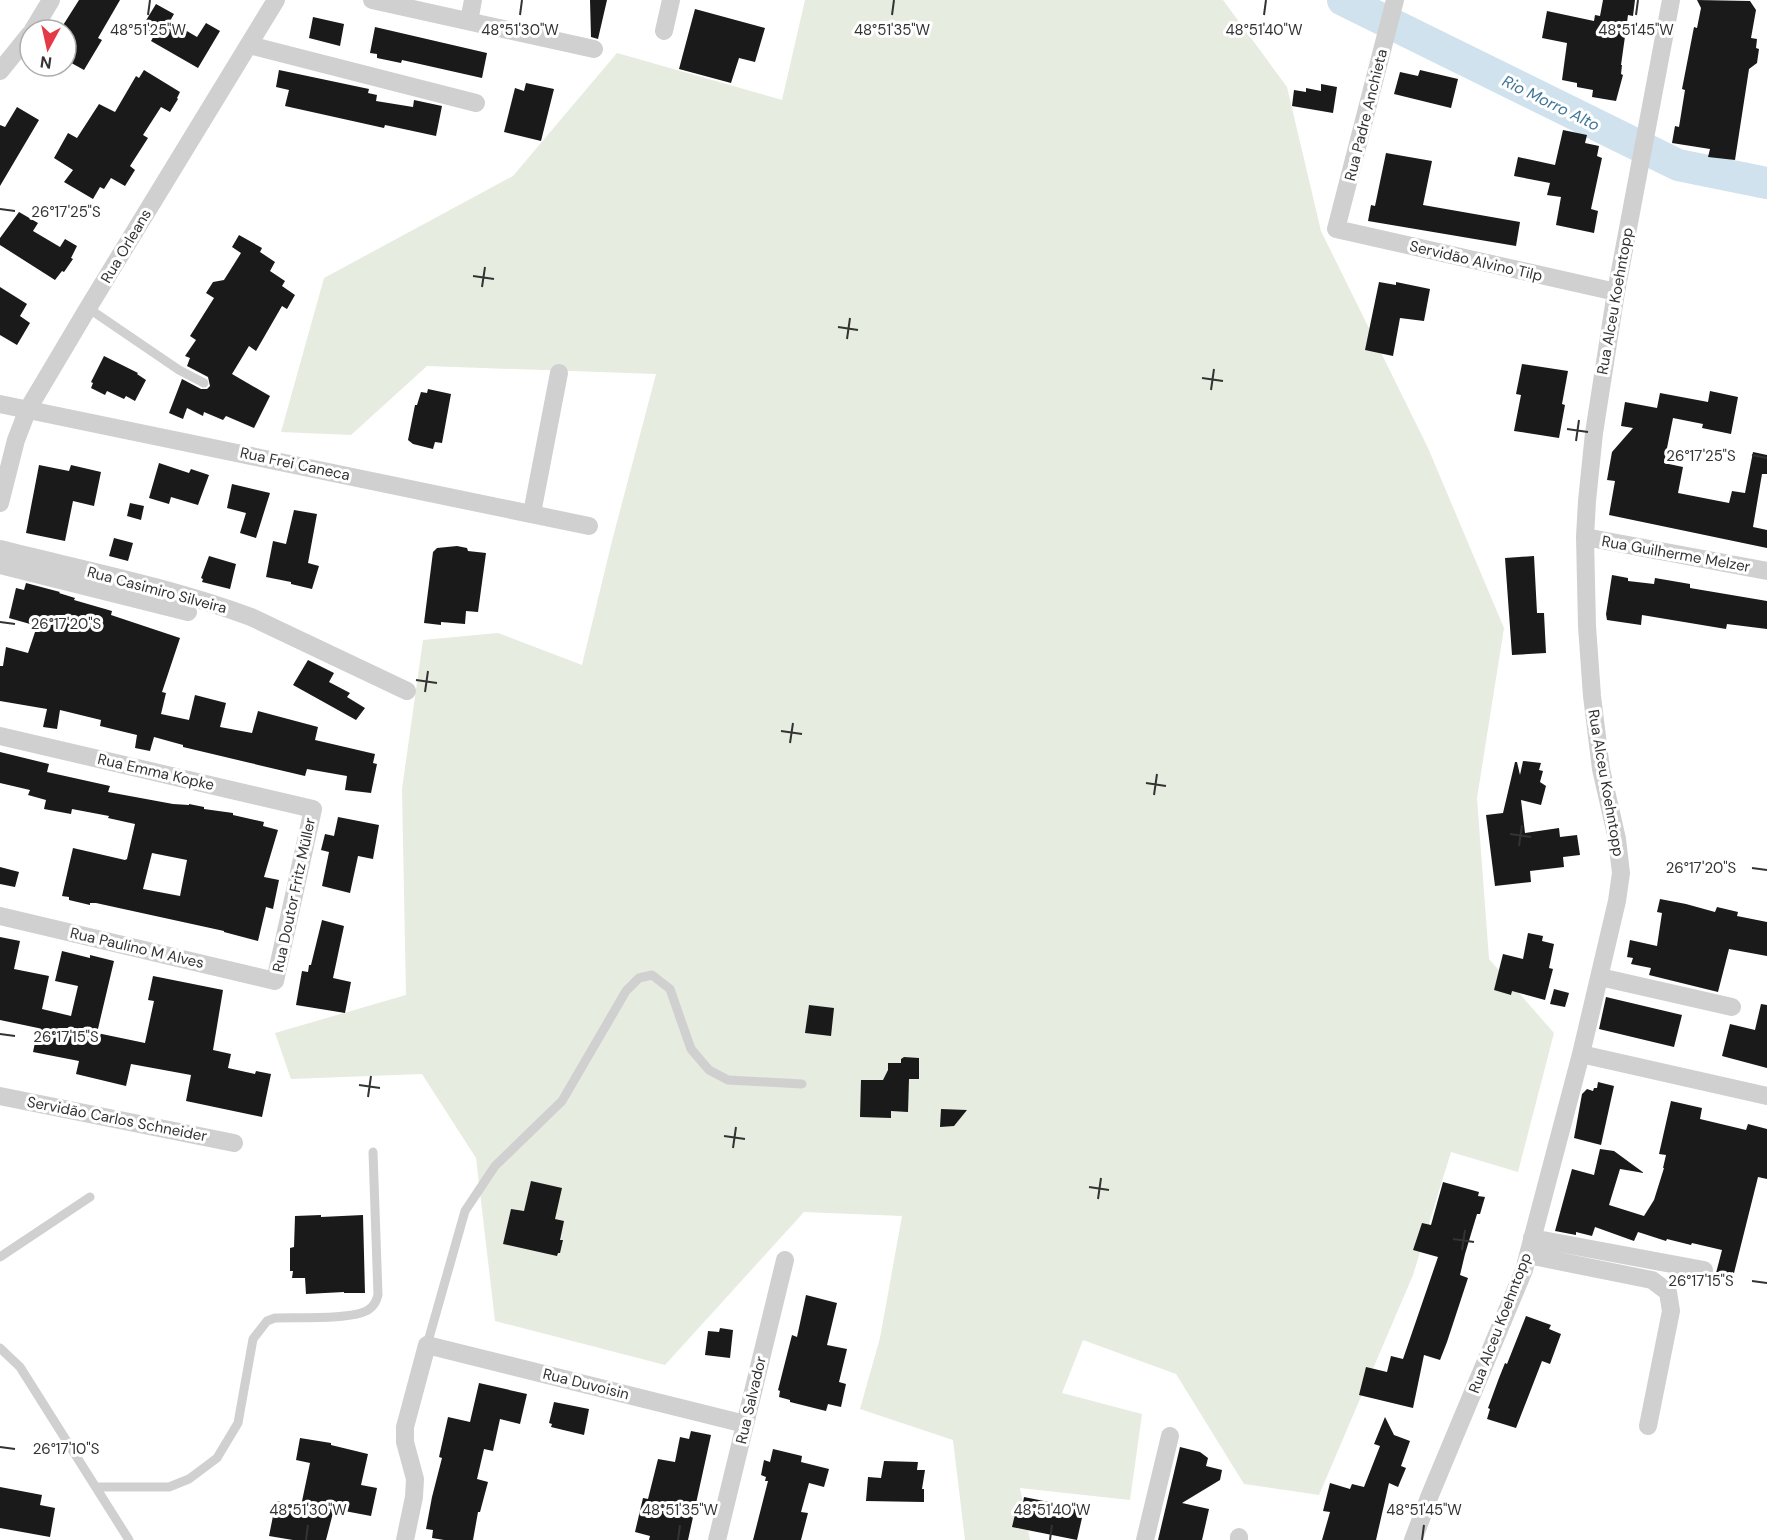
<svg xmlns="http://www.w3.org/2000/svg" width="1767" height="1540" font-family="'DM Sans',sans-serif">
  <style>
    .green { fill: #e6ecdf }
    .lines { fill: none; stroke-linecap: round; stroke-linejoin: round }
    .river { stroke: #cfe2ee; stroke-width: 32 }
    .building { fill: #1a1a1a; fill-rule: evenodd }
    .service { stroke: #d0d0d0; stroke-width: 9 }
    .minor { stroke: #d0d0d0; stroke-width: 18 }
    .ticks { fill: none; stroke: #333; stroke-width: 2 }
    .labels { text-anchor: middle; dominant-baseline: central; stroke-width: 6; stroke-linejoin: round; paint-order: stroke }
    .street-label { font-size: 15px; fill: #333; stroke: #fff }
    .water-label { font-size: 16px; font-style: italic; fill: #3f7597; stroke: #fff }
    .ticks-label { font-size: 15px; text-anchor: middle; fill: #333; stroke: #fff; stroke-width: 6; stroke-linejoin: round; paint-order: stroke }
  </style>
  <rect width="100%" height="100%" fill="#fff"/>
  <!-- green -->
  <path class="green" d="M805,0H1223L1287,87L1321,231L1428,448L1504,628L1477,798L1489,959L1554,1033L1518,1172L1451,1152L1413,1275L1319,1495L1244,1484L1176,1374L1083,1340L1062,1393L1142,1414L1130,1500L1020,1488L1030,1540H965L953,1440L860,1409L880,1338L902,1216L804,1212L665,1365L495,1321L476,1158L422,1074L291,1079L275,1033L406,995L402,789L423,640L498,633L582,665L612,541L656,374L427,366L351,435L281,432L324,278L513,176L617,53L782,100Z"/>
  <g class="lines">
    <!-- river -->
    <path class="river" d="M1343,0L1678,165L1767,183"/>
  </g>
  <!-- building -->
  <path class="building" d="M79,0H120L98,38L102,40L84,70L66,60V30H60Z
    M590,0H607L598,39L591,37Z
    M1603,0H1635L1633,16L1628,15L1621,65H1622L1621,74L1623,75L1616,101L1592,97L1593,90L1577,87V83L1562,80L1567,43L1542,38L1547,11L1594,21L1595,15L1600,16Z
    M1697,0L1750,1L1756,10L1751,38L1757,39L1756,48L1759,49L1757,63L1749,69L1735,160L1708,157L1710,149L1672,143L1675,126L1679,127L1685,90L1682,89L1694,27L1697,28L1701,8Z
    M156,4L174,14L170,21L197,37L206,23L220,31L198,68L151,41L155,34L142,27Z
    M695,9L765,28L755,62L739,58L731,83L679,69Z
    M313,17L344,24L340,46L309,38Z
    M375,27L487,53L482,78L402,60L401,63L377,58V54L370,53Z
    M144,70L180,92L177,98L178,99L170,112L161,107L143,135L148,138L130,166L135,170L125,186L111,178L104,189L100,187L93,199L64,182L73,170L54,158L68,133L77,138L99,104L115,112L136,76L139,78Z
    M279,70L369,89L368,93L377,95L376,101L413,107L414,100L442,106L436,136L385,125L384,128L285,106L289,90L276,87Z
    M1420,70L1458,79L1451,108L1394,94L1400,72L1418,76Z
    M526,83L554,89L541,141L504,132L515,88L524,91Z
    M1321,84L1337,87L1333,113L1292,106L1294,90L1306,92V88L1321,91Z
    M17,107L39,120L0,186V125L5,127Z
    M1563,130L1587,135L1585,143L1599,146L1597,156L1602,158L1591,209L1598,211L1594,233L1556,225L1561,197L1547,195L1550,183L1514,176L1518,157L1555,165Z
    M1386,153L1432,161L1423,205L1520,222L1516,246L1368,221L1371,205L1375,206Z
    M19,212L38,223L33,231L60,247L65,239L77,246L71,258L73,259L64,272L62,271L55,280L0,245V238Z
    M239,235L262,248L260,252L275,262L270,271L285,281L282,286L295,295L287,309L282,306L256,351L249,346L232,374L270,396L254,428L226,416L223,420L204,412L203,416L187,408L183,419L169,413L182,379L201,389H207L210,386L208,377L187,366L190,358L185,356L196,340L190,336L214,298L206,293L213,282L224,280L241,253L232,247Z
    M1379,282L1396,285V282L1430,289L1424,321L1400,318L1393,356L1365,350Z
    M0,287L27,304L20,316L30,323L17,345L0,335Z
    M104,356L138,373L137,374L146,380L135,401L126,396L124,399L107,391L105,395L91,388L93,383L91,382Z
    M1522,364L1568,371L1562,404L1565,405L1559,438L1514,431L1521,395L1516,394Z
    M428,389L451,394L442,443L435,442L433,449L413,444L408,440L415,405H417L421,392L427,393Z
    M1710,391L1738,397L1731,434L1702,428L1703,424L1673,418L1664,463L1683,467L1678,493L1729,503L1732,491L1745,493L1753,452L1767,455V474H1762L1753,527L1767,530V548L1609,515L1615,481L1607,480L1612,452L1633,428L1621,426L1625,402L1657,408L1660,393L1708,402Z
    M159,463L189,473L191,469L209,475L198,505L171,497L169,504L149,498Z
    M39,465L69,471L71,465L101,472L94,506L73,501L65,541L26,533Z
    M232,484L270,493L256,538L240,533L246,513L227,508Z
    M130,503L144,506L141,520L127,516Z
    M294,510L317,514L308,563L319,566L312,589L291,584V582L266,577L273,541L286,544Z
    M114,538L133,543L128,561L109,556Z
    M457,546L467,548L468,551L486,553L478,612L466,611L465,624L441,622V625L424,623L433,552L437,548Z
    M209,556L236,564L230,589L202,582L203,579L201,578Z
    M1534,556L1537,613H1544L1546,653L1512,655L1505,558Z
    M1612,575L1628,578V581L1654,584L1655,578L1690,584V588L1767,601V629L1727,624L1726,629L1642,615L1641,625L1607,620L1606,614Z
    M26,583L60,592L59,593L75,598L74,600L112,611L111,615L180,638L162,692L166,693L161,714L189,720L195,695L226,703L220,727L252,733L258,711L318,727L315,740L375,754L373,763L377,764L371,793L345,790L347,776L307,769L305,776L183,747V745L154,737L150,751L135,748L137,735L100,726L101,720L60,710L57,729L43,727L47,709L0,701V666H3L6,647L28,653L37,626L9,618L16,588L24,590Z
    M308,660L334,673L329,682L350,693L347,697L365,708L356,720L293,685Z
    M0,752L49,764L47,772L110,786L108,792L173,804L189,805V804L204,807V809L233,813V815L264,822L263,826L278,830L264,877L279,880L273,909L266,907L258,941L224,932V931L96,903H90V905L69,900V897L62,896L73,848L125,860L127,859L135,824L108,818L109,816L72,809L71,814L44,809L46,800L28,795L30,790L0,783ZM152,853L187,860L180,896L143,889Z
    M1523,761L1541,763L1539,770L1543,771L1540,782L1546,786L1541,805L1521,800L1525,833L1559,828L1560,837L1577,835L1580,855L1563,857L1564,867L1530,871L1531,882L1495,886L1486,815L1503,813L1515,762H1517L1520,775Z
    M338,817L379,825L373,859L358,856L350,893L322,886L329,852L321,850L325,834L334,836Z
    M0,867L19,872L15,887L0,884Z
    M1660,899L1686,904L1715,912L1717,907L1738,912L1737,916L1767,922V956L1729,949L1718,992L1649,975L1651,968L1631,964L1633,958L1627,957L1630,940L1657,946L1662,913L1657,912Z
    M322,920L344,926L333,978L351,982L345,1013L296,1005L302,971L308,972L309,965H311Z
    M1528,933L1543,936L1542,941L1554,944L1549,968L1553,969L1545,1000L1512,991L1511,995L1494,990L1503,954L1523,959Z
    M0,937L20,941L14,969L49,976L42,1009L71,1016L78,986L55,981L62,951L90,958V955L114,961L97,1033L145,1043L154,1001L148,1000L153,976L223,990L213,1050L231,1054L228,1068L255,1074L256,1071L271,1074L262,1117L186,1101L191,1075L131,1064L126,1086L76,1074L79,1061L33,1052L38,1028L0,1020Z
    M1554,989L1569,993L1565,1007L1550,1004Z
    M1606,997L1682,1015L1674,1047L1599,1029Z
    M1761,1004L1767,1005V1068L1722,1056L1730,1024L1755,1030Z
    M809,1005L834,1008L831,1036L805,1033Z
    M904,1057L919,1058V1079H909L908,1112L891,1111V1118L860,1117L861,1080H883L888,1070V1063H901V1059Z
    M1598,1082L1614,1086L1601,1145L1574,1138L1582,1094L1587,1089L1593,1091L1594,1088H1597Z
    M1671,1101L1702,1108L1700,1119L1746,1130L1748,1124L1767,1129V1179L1758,1177L1734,1273L1732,1272L1730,1279L1715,1277L1722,1250L1692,1243L1691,1245L1667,1239L1666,1241L1638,1232L1634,1241L1595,1227L1592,1236L1576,1232V1235L1555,1231L1572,1169L1594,1175L1600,1149L1614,1151L1644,1173L1620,1169L1609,1205L1644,1216L1654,1200L1664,1168H1663L1666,1155L1659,1154Z
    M941,1109L967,1110L954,1126L940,1127Z
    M531,1181L562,1188L555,1219L564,1221L560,1240H563L560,1253H558L557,1256L503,1244L511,1209L524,1211Z
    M1443,1182L1479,1192L1478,1196L1485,1197L1480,1214H1477L1465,1254L1460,1275L1468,1278L1447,1342L1440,1360L1424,1355L1413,1408L1359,1395L1366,1367L1387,1372L1391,1356L1403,1359L1438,1257L1413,1250L1422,1223L1431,1225Z
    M321,1215V1217L363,1215L365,1293H344V1292L306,1294L305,1278H292L293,1271H290V1248L294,1247L295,1216Z
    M806,1295L837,1303L827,1345L847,1349L839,1382L846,1384L841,1407L828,1404L826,1411L790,1402V1400L779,1397L780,1391L778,1390L792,1335L797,1337Z
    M1526,1316L1551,1325L1549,1329L1561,1334L1550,1364L1542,1361L1516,1428L1487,1419L1490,1409L1488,1408L1499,1378L1505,1363L1507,1364Z
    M720,1328L733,1330L730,1358L705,1355L708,1331L719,1332Z
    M479,1383L527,1394L520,1424L500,1419L493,1451L484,1449L477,1479L488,1482L480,1512H478L473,1540H444L432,1538L433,1530L426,1529L432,1497L442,1458L439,1457L448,1417L470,1422Z
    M554,1402L589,1409L584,1435L551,1427L552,1424L549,1423Z
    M1385,1417L1394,1435L1410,1441L1401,1466L1406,1468L1398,1487L1389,1483L1376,1540H1322L1330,1512L1323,1511L1330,1483L1350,1489L1352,1484L1364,1487L1380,1446L1374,1444Z
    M691,1431L711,1435L688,1540H649L650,1536L635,1532L643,1498L648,1499L658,1459L675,1462L680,1437L689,1439Z
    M300,1438L331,1443V1445L368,1454L361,1485L377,1488L371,1516L334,1509L326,1540H293L269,1536L276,1501L301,1506L310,1463L296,1460Z
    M1180,1447L1200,1452L1208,1458L1206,1466L1222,1470L1220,1480L1182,1503L1209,1509L1202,1540H1158Z
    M773,1449L802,1456L801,1462L829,1469L824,1487L809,1483L801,1512L808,1513L801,1540H753L768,1481H765L766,1477L761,1475L764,1460L770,1462Z
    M884,1461L918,1462L917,1470H925L922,1489H924V1502L866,1501L868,1477L881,1478Z
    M0,1487L42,1495L40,1505L55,1508L50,1537L0,1528Z
    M1024,1497L1084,1509L1077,1540L1012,1527L1018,1502L1023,1503Z"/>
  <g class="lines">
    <!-- service -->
    <path class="service" d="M88,308L179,370L204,383
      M0,1257L90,1197
      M427,1345L465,1211L495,1166L562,1101L626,991L639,978L652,975L670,989L691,1049L709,1070L728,1080L802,1084
      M0,1348L20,1367L129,1540
      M97,1487H169L189,1479L217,1458L238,1423L253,1339L267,1321L275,1318C295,1317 352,1320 368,1310C374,1306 376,1302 378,1295L373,1152"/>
    <!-- minor -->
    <path class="minor" d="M372,0L594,49
      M1395,0L1336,229L1616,292
      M469,21L473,0
      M33,30L51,0
      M664,31L671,0
      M249,45L476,103
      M0,71L30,34
      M0,404L589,526
      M0,503L16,440L28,409L88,308L276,0
      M532,513L559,373
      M1585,537L1767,571
      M0,549C84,570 170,587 251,617L407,691
      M0,565L188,612
      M0,736L313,809L275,981L0,916
      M1600,977L1732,1007
      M1581,1054L1767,1096
      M0,1096L234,1143
      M1532,1238L1704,1270
      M1528,1255L1652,1280L1668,1292L1671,1311L1648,1426
      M405,1540L414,1497L415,1479L405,1442V1427L427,1345L745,1424
      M717,1540L785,1260
      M1145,1540L1170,1436
      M1239,1540V1537
      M1413,1540L1430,1495L1524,1270L1581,1054L1617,901L1621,873L1617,839L1601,769L1592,696L1587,626L1585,537L1587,501L1594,433L1616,292L1671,0"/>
  </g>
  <!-- ticks -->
  <path class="ticks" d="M148,15L150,0M520,15L522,0M892,15L894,0M1264,15L1266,0M1636,15L1638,0M0,209L15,211M473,276L494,279M482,287L485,267M838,327L858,330M847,339L850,318M1202,378L1223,381M1211,390L1214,369M1567,429L1588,432M1576,441L1579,420M1752,455L1767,458M0,622L15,624M416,680L437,683M425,692L428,671M781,731L802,734M790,743L793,723M1146,783L1166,786M1154,795L1157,774M1510,834L1531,837M1519,846L1522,825M1752,868L1767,870M0,1034L15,1036M359,1085L380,1088M368,1097L371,1076M724,1136L745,1139M733,1148L736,1127M1089,1187L1109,1190M1098,1199L1101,1178M1453,1239L1474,1242M1462,1250L1465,1230M1752,1281L1767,1283M0,1447L15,1449M306,1540L308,1525M678,1540L680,1525M1050,1540L1052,1525M1422,1540L1424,1525"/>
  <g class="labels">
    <!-- street labels -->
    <g class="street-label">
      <text transform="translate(1366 115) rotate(-76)">Rua Padre Anchieta</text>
      <text transform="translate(126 246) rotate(-59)">Rua Orleans</text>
      <text transform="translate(1476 261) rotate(13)">Servidão Alvino Tilp</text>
      <text transform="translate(1615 301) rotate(-80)">Rua Alceu Koehntopp</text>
      <text transform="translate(295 464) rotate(12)">Rua Frei Caneca</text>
      <text transform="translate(1676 554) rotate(10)">Rua Guilherme Melzer</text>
      <text transform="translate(157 590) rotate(15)">Rua Casimiro Silveira</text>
      <text transform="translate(156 772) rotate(13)">Rua Emma Kopke</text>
      <text transform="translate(1606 783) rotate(80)">Rua Alceu Koehntopp</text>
      <text transform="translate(294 895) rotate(-78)">Rua Doutor Fritz Müller</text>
      <text transform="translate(137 948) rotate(13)">Rua Paulino M Alves</text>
      <text transform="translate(117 1119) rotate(11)">Servidão Carlos Schneider</text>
      <text transform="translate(1500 1323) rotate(-69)">Rua Alceu Koehntopp</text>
      <text transform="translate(586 1384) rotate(14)">Rua Duvoisin</text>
      <text transform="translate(751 1400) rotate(-77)">Rua Salvador</text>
    </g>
    <!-- water labels -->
    <g class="water-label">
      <text transform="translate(1551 103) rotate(26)">Rio Morro Alto</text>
    </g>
  </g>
  <g class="ticks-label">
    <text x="148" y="35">48°51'25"W</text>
    <text x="520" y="35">48°51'30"W</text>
    <text x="892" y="35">48°51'35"W</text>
    <text x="1264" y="35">48°51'40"W</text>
    <text x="1636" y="35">48°51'45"W</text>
    <text x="66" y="217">26°17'25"S</text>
    <text x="1701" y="461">26°17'25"S</text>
    <text x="66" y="629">26°17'20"S</text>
    <text x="1701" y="873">26°17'20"S</text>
    <text x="66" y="1042">26°17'15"S</text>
    <text x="1701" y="1286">26°17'15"S</text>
    <text x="66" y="1454">26°17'10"S</text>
    <text x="308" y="1515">48°51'30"W</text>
    <text x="680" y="1515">48°51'35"W</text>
    <text x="1052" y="1515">48°51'40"W</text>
    <text x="1424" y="1515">48°51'45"W</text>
  </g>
  <!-- north arrow -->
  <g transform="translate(48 48) rotate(188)"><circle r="28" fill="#ffffff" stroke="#adadad" stroke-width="1.5"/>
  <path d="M0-4.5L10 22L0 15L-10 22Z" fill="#e63946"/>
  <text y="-9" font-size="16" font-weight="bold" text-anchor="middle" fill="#333333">N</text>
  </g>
</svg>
